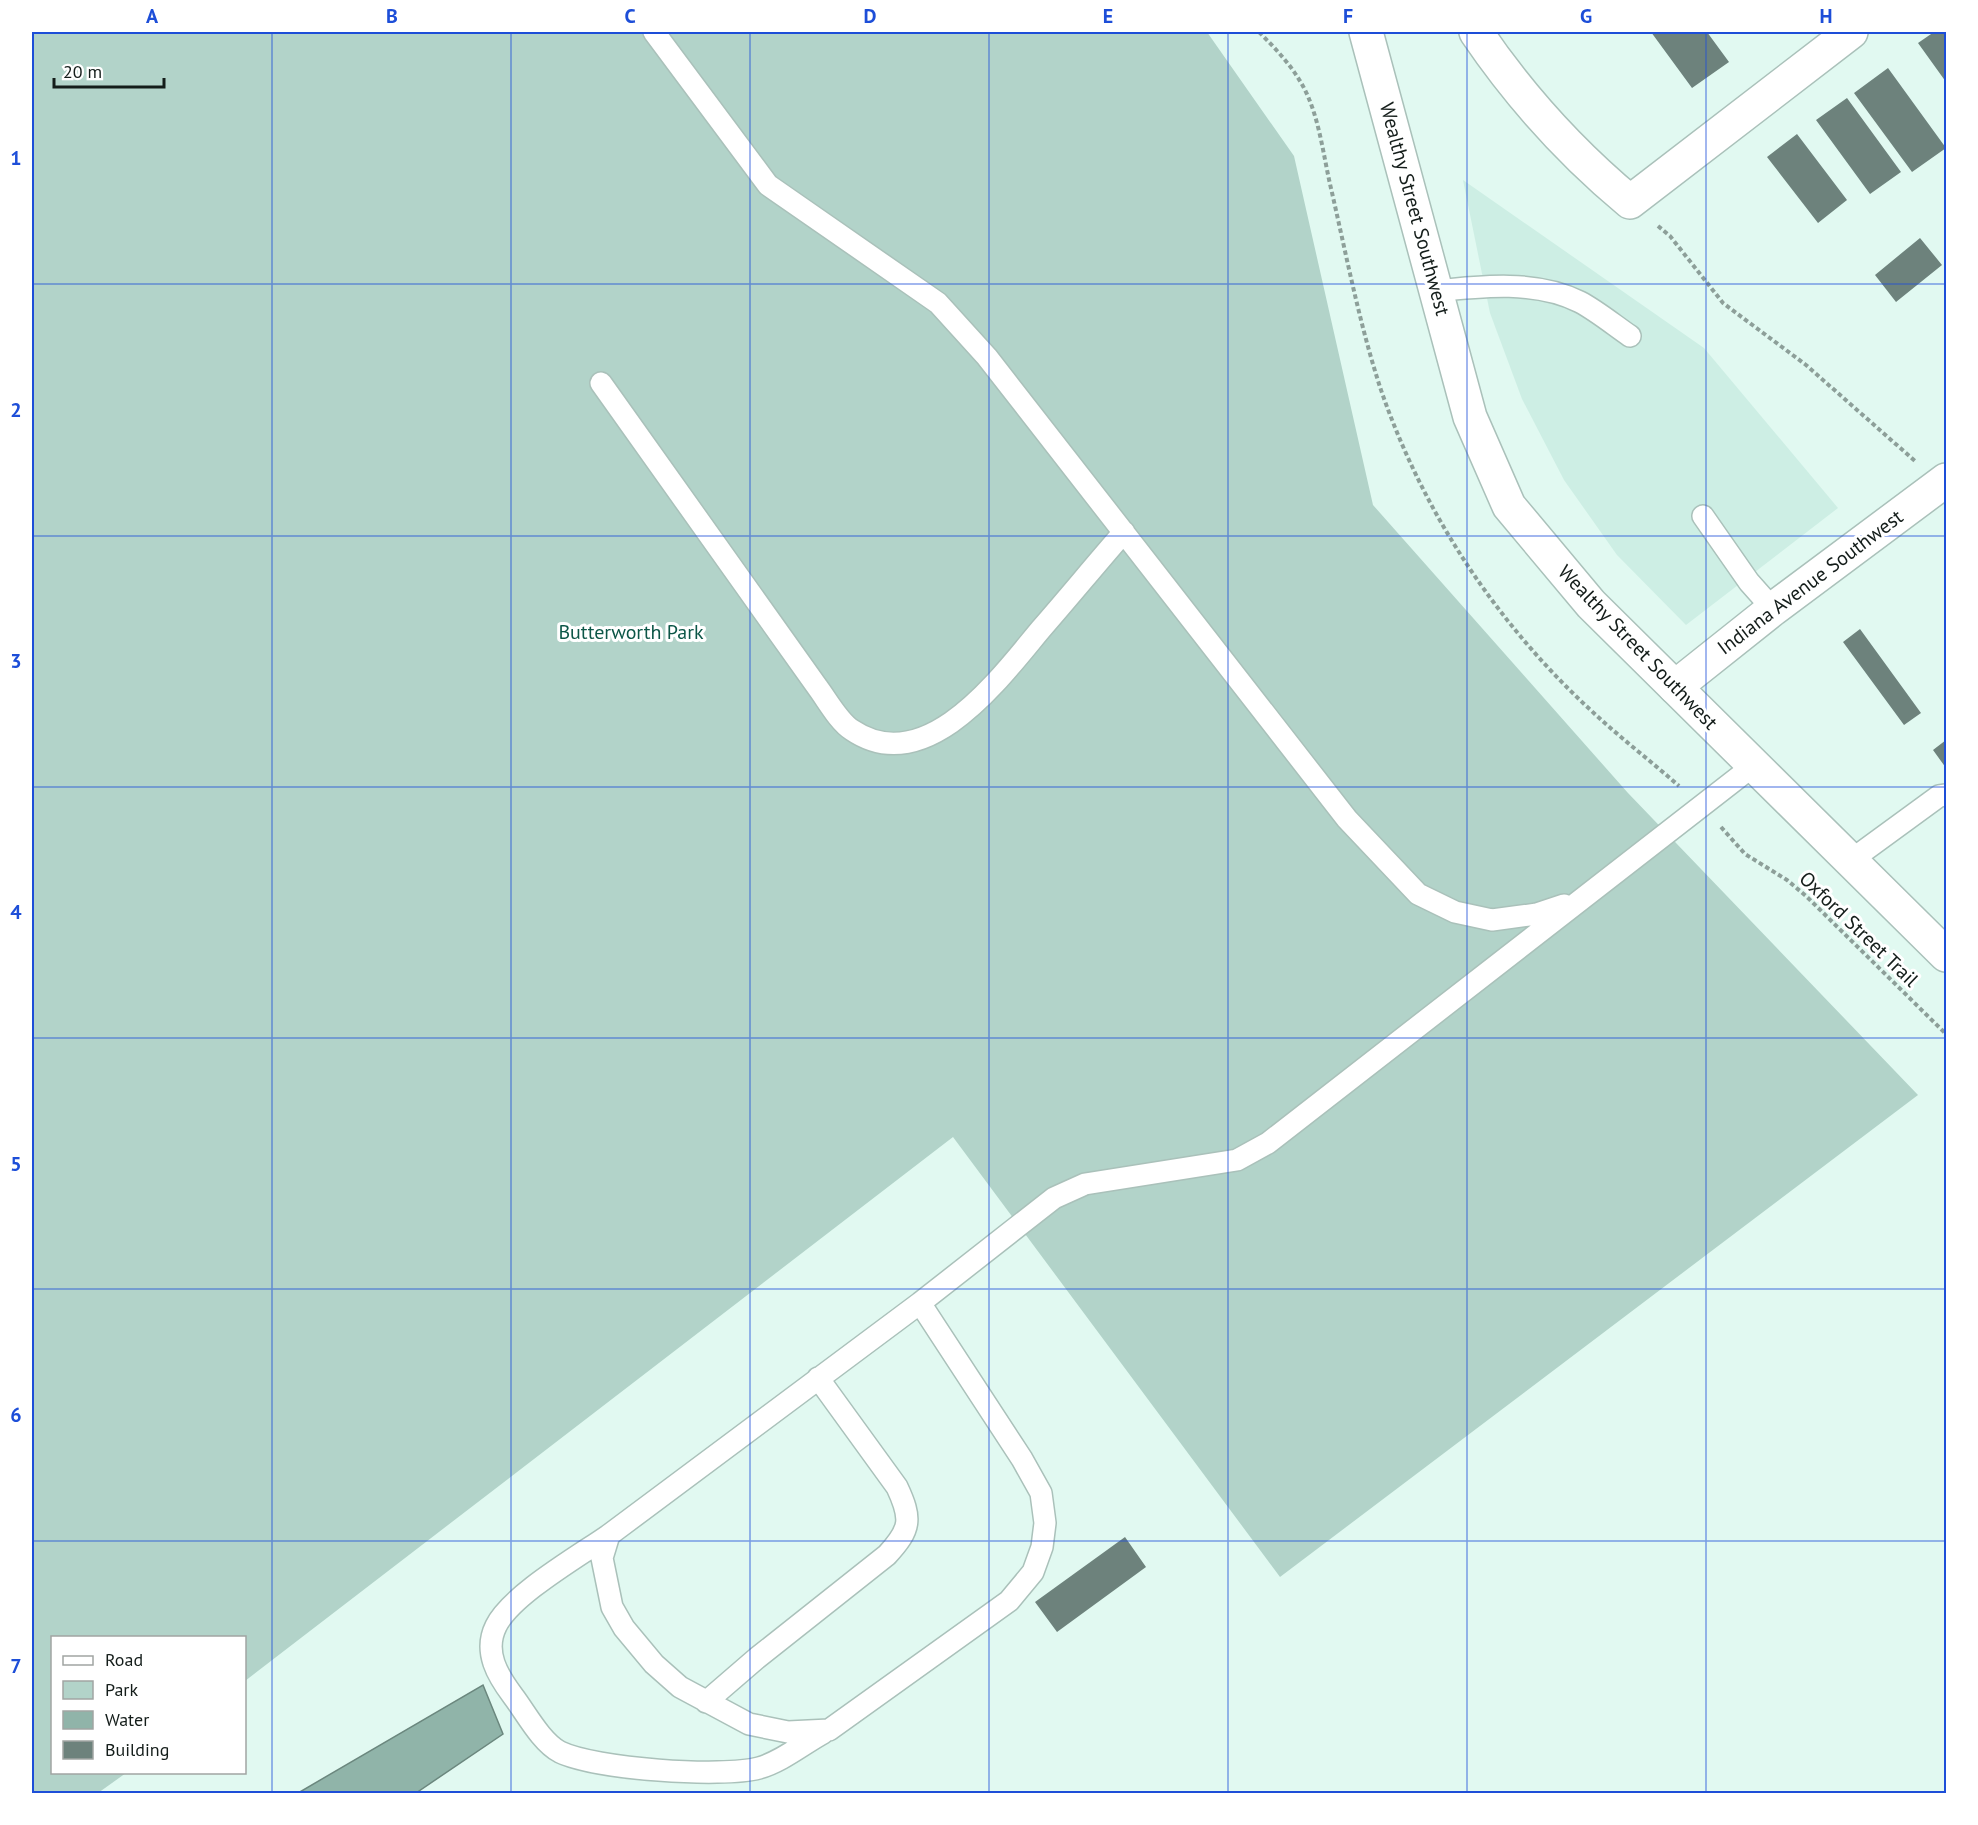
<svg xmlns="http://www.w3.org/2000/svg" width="1978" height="1825" font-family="'PT Sans',sans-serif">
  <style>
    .built { fill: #cdeee4 }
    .green { fill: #b2d3c9 }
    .water { fill: #90b4a9; stroke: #6b877e; stroke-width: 1.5 }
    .building { fill: #6d827c }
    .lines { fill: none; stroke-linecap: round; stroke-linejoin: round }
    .service-casing { stroke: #aac1ba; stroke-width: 24 }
    .minor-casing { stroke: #aac1ba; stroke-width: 36 }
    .secondary-casing { stroke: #aac1ba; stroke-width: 36 }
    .path { stroke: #8d9f99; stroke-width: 4; stroke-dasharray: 4.5 3; stroke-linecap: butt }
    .service { stroke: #fff; stroke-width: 21 }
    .minor { stroke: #fff; stroke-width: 33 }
    .secondary { stroke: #fff; stroke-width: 33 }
    .grid { fill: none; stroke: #1d4ed8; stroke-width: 1.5; stroke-opacity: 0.55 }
    .labels { text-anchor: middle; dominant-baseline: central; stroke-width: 6; stroke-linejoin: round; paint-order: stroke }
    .street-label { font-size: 20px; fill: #141d1a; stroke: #fff }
    .park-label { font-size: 20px; fill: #0c5647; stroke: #fff }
    .neatline { fill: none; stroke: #1d4ed8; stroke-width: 2 }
    .grid-label { font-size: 20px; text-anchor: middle; font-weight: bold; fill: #1d4ed8 }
  </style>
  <rect width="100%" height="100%" fill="#e1f9f1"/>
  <!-- built -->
  <path class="built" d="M1463,180L1704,348L1838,508L1686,625L1617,555L1564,480L1522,399L1490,313Z"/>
  <!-- green -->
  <path class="green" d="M32,32H1207L1294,156L1373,505L1628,793L1918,1095L1280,1577L953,1137L245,1681L244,1638H52V1772L126,1773L98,1793L32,1794Z"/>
  <!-- water -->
  <path class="water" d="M483,1685L503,1734L416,1793H298Z"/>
  <!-- building -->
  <path class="building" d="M1651,32H1707L1729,62L1692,88Z
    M1934,32H1946V82L1918,43Z
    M1888,68L1946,148L1912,172L1854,93Z
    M1847,98L1901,172L1870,194L1816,120Z
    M1797,134L1847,200L1818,223L1767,157Z
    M1920,238L1942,265L1896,302L1875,275Z
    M1860,629L1921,713L1904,725L1843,642Z
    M1946,740V768L1933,750Z
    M1125,1537L1146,1567L1057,1632L1035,1602Z"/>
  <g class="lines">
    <defs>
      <path id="service" d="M654,32L768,185L938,303L987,357L1347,819L1418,894L1455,912L1492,920L1537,914L1564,905
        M1436,291C1482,286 1537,280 1580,302C1597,311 1614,325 1630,336
        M601,383L818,688C827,700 839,722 852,730C926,780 1000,678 1041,629C1069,597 1096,564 1124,532
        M1703,516L1749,582L1773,609
        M1850,861L1939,796L1946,795
        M920,1303L1022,1459L1041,1493L1045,1523L1042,1547L1033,1572L1009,1601L829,1730L788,1732L749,1724L680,1687L654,1664L624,1628L612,1607L602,1558L609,1535L920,1303L1054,1198L1085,1184L1237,1160L1268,1143L1753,766
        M609,1535C579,1556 511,1595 496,1626C483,1652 498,1676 513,1696C526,1713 541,1742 560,1752C595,1769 722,1778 759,1768C781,1762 803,1744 823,1733
        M706,1702L757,1658L887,1555C911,1529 912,1519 897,1487L818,1378"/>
      <path id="minor" d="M1476,32C1520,97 1570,152 1630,202L1851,32
        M1675,687L1773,609L1946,480"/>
      <path id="secondary" d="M1366,32L1470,417L1509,506L1591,604L1946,955"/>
    </defs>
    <!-- service casing -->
    <use href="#service" class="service-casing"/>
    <!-- minor casing -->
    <use href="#minor" class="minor-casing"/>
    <!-- secondary casing -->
    <use href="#secondary" class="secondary-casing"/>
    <!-- path -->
    <path class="path" d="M1259,32C1276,49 1293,67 1304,88C1319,117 1323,153 1330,184C1346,253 1359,323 1381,390C1424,515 1499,627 1596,715C1623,740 1652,762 1679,786
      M1658,226L1670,236L1723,303L1806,365L1915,461
      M1721,827L1745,854L1787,880L1806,896L1946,1034"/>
    <!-- service -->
    <use href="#service" class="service"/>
    <!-- minor -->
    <use href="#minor" class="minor"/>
    <!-- secondary -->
    <use href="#secondary" class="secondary"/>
  </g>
  <!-- grid -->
  <path class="grid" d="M272,32V1794M511,32V1794M750,32V1794M989,32V1794M1228,32V1794M1467,32V1794M1706,32V1794M32,284H1946M32,536H1946M32,787H1946M32,1038H1946M32,1289H1946M32,1541H1946"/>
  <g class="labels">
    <!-- street labels -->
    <g class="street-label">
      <text transform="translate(1415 209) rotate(75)">Wealthy Street Southwest</text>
      <text transform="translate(1810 582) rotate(-37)">Indiana Avenue Southwest</text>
      <text transform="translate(1638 647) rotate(46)">Wealthy Street Southwest</text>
      <text transform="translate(1859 929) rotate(44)">Oxford Street Trail</text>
    </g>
    <!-- park labels -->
    <g class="park-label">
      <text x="631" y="632">Butterworth Park</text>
    </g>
  </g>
  <!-- border -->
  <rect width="1978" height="1825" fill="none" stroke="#ffffff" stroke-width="66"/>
  <!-- legend -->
  <rect x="51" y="1636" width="195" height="138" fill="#ffffff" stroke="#a1a5a3" stroke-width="1.5"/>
  <rect x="63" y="1656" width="30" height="9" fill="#ffffff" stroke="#a1a5a3" stroke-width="1.5"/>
  <text x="105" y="1666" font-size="18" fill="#141d1a">Road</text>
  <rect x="63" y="1681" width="30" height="18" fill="#b2d3c9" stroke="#a1a5a3" stroke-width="1.5"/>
  <text x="105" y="1696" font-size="18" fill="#141d1a">Park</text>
  <rect x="63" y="1711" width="30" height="18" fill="#90b4a9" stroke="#a1a5a3" stroke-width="1.5"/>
  <text x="105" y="1726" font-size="18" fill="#141d1a">Water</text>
  <rect x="63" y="1741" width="30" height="18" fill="#6d827c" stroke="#a1a5a3" stroke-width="1.5"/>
  <text x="105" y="1756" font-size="18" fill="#141d1a">Building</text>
  <!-- scale -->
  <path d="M54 78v9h110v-9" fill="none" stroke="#141d1a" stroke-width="3"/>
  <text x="63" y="78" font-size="18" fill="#141d1a" stroke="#ffffff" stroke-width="4.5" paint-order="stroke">20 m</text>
  <rect x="33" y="33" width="1912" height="1759" class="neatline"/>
  <g class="grid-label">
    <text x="152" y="23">A</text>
    <text x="392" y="23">B</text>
    <text x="630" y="23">C</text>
    <text x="870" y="23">D</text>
    <text x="1108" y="23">E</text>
    <text x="1348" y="23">F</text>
    <text x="1586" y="23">G</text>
    <text x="1826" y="23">H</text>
    <text x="16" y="165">1</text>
    <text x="16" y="417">2</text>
    <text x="16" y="668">3</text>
    <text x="16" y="919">4</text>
    <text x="16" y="1171">5</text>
    <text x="16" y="1422">6</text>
    <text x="16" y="1673">7</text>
  </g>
</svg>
